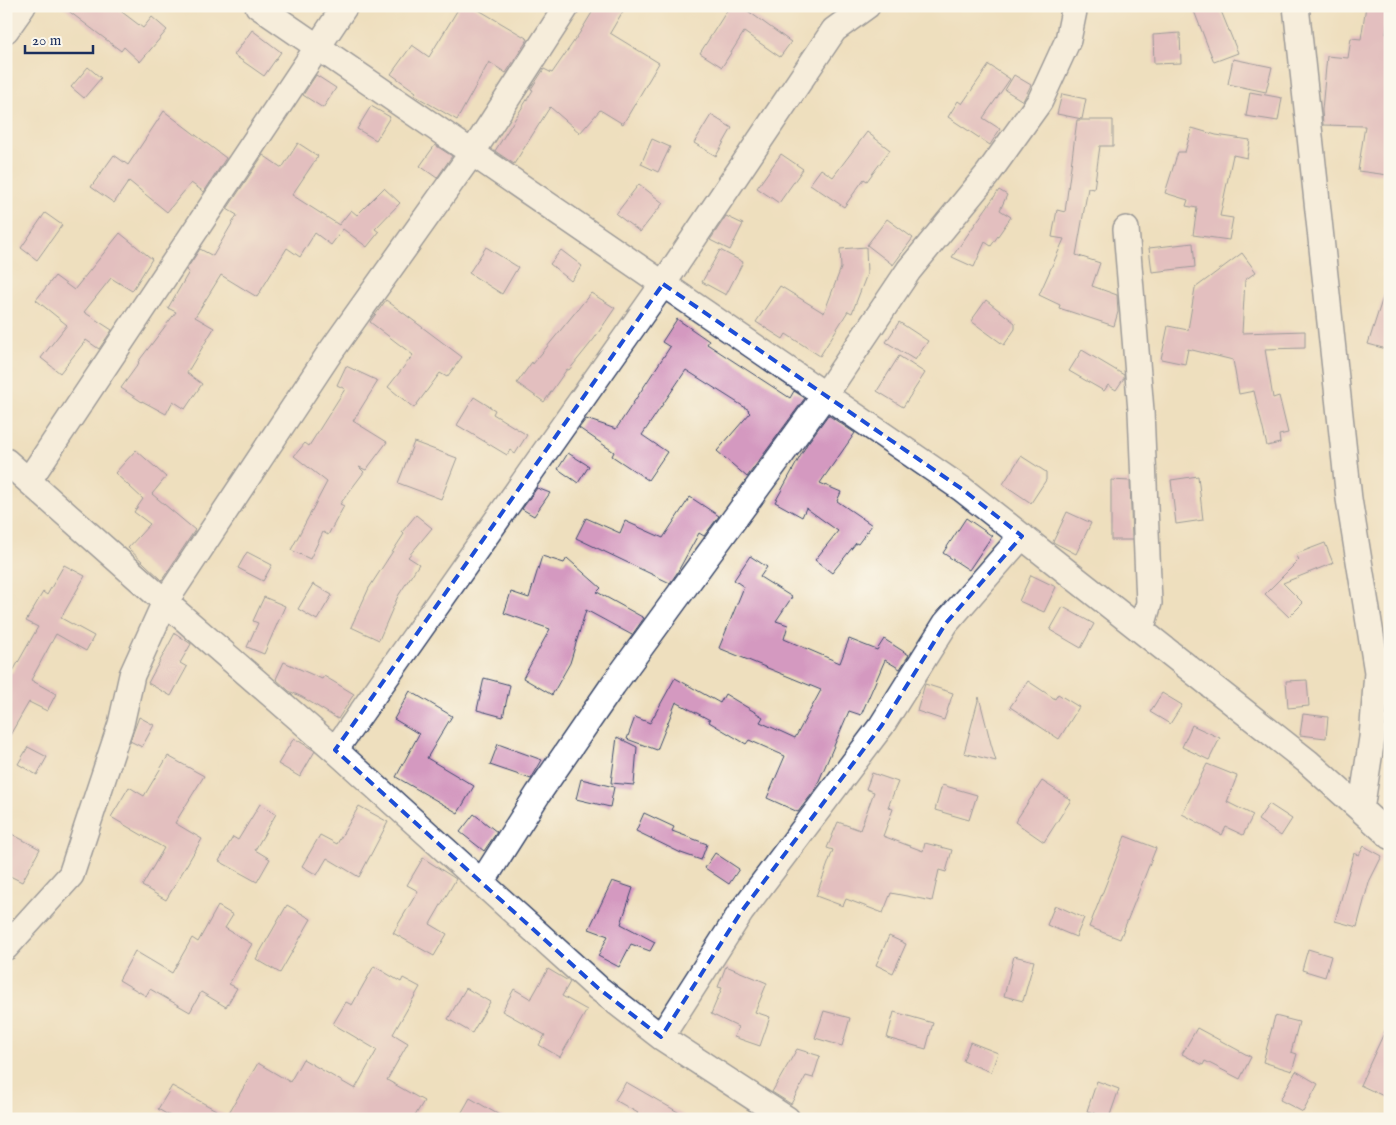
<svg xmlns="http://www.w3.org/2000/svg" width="1396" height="1125" font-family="'IM FELL English',serif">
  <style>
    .building { fill: #d499c0 }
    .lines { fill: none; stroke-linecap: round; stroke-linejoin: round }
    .street-casing { stroke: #3b496c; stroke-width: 28 }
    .street { stroke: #fff; stroke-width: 25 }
    .marked { fill: none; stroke: #1d4ed8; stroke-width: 4; stroke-dasharray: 10 6; stroke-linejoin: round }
  </style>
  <rect width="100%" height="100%" fill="#fbf7ec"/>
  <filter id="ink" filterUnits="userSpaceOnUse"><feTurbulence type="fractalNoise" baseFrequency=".02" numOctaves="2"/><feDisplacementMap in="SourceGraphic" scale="10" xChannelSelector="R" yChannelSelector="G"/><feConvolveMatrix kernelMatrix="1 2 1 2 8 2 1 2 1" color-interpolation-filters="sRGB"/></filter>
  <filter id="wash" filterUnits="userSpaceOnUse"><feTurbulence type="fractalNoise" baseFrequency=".0096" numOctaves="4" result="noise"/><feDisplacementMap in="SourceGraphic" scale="20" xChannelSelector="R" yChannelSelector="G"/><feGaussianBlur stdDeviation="1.12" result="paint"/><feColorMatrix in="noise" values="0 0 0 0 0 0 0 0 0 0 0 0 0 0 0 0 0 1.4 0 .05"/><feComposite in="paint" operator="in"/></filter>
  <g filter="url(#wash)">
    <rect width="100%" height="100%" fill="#eedfbe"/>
    <g id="blocks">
      <!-- building -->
      <path class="building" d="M62,6H114L143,28L152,17L167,30L140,62L124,47L121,51Z
        M460,6H472L528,39L506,73L489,62L457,120L414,95L416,92L391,74L412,45L429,57Z
        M596,6H626L610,33L659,63L623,124L600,110L580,133L550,107L514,164L495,151L533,90L531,89L544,69L552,73L579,34Z
        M730,6H741L791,42L780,57L744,32L722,67L700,53Z
        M1192,6H1219L1238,53L1214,62Z
        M1366,6H1390L1386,33L1390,34V161L1388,175L1358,171L1365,126L1323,125L1322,110L1327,56L1348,58L1351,38L1361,39Z
        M252,30L281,52L264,76L234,55Z
        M1180,33L1181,63L1154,64L1153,35Z
        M1233,59L1272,67L1266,92L1228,84Z
        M989,65L1010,79L983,118L1000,129L990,145L948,117L958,101L962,104Z
        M88,67L101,78L84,98L71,87Z
        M316,75L336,88L323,108L303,95Z
        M1014,75L1031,85L1023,101L1005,90Z
        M1250,92L1282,98L1278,121L1246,116Z
        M1062,94L1086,99L1082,119L1057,114Z
        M371,106L390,117L376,140L357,129Z
        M164,111L226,158L204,192L191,183L167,212L129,181L114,203L91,187L114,155L128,165Z
        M711,115L732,128L716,156L694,143Z
        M1077,120H1113V146H1100L1094,189L1088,188L1076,255L1100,263L1092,286L1117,295L1118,312L1114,326L1059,308L1060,305L1039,295L1064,239L1052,237L1057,210L1065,212Z
        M1192,128L1216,135L1250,140L1247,158L1233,155L1220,216L1233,218L1229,240L1193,235L1197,208L1186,206L1188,200L1165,193L1178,152H1185Z
        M867,132L890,150L867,181L864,179L844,207L810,184L821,169L833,177Z
        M652,139L670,147L658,172L641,164Z
        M298,143L318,156L292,195L339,225L351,210L357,215L384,188L400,203L375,229L379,232L367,247L343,229L331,245L315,233L300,257L287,248L257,297L221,275L195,317L214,328L187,373L202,384L185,409L173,401L166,414L142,401V402L121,388L139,363L138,362L176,312L168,308L189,272L186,270L200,249L213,256L237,215L227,209L263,155L282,168Z
        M435,145L452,156L437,178L420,166Z
        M781,154L803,169L779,203L757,188Z
        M639,184L663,203L640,232L616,214Z
        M999,190L1007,195L1000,210L1011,217L991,246L985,242L974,267L952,257Z
        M45,213L62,225L37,260L21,248Z
        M726,216L743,224L730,250L710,240Z
        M887,219L913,238L893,265L867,245Z
        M120,233L152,259L132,291L111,278L84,312L112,330L99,349L86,340L60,373L41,358L67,325L36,300L55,276L74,290Z
        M1193,243L1195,267L1152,272L1149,248Z
        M486,247L518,267L502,294L469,273Z
        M866,247L867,274L852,313L848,311L820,356L786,334L783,339L756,322L780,286L824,313L841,268L840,249Z
        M561,250L582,266L571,281L550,264Z
        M720,250L743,262L726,295L702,282Z
        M1242,253L1256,272L1245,280L1242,333L1305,331V348L1265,349L1273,398L1279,396L1288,433L1279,435L1280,443L1267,446L1254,391L1239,394L1233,360L1188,349L1185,364L1161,359L1168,326L1188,330L1195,288Z
        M1386,288L1390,289V350L1368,344Z
        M591,293L615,308L594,339L569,370L567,369L544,402L517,383L532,362L533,364Z
        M386,300L462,357L447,377L440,373L414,408L388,387L413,355L370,322Z
        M986,300L1015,323V329L1004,345L971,321Z
        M677,319L709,341L707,344L790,398L794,391L805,398L747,477L717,451L750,413L748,411L749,410L686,370L642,435L667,452L648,480L612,456L614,452L579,428L586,419L616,429L670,347L662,342Z
        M899,322L928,341L915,360L886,342Z
        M1082,350L1124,375V378L1116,390L1108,385L1104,391L1069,371Z
        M899,356L925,373L903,407L877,391Z
        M346,366L378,381L353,421L387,442L366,470L359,467L364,472L340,504L344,506L328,535L323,532L310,559L291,550L327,482L294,456L305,443L309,446L345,389L337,385Z
        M474,397L495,410L493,414L527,435L515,454L510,450L507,455L457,425Z
        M828,415L855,433L820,483L841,492L837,501L872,525L858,544L856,543L832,573L815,560L838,531L806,508L802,517L775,502L807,444Z
        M414,442L457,458L441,499L398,483Z
        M136,450L166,477L152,494L195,530L162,580L128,548L150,524L134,512L143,499L115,473Z
        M568,453L589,466L578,483L558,469Z
        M1021,456L1046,472V480L1031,503L1003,484Z
        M1198,476L1203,520L1176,524L1171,480Z
        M1111,480L1130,481L1132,540H1111Z
        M537,488L550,493L534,516L522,509Z
        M690,497L719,516L704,536L699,533L677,573L670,583L576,538L586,518L620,533L625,521L663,538Z
        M1067,512L1091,523L1076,554L1053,542Z
        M416,515L432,528L408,557L419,564L398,596L379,640L351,627L369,588L404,534L402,532Z
        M966,518L992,536L969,570L943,553Z
        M1325,543L1333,563L1283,583L1303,603L1289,617L1265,594L1299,560L1296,554Z
        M247,552L272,565L263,581L238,568Z
        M542,556L564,563L567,558L601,588L597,592L644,618L632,635L586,610L570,663L552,695L523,678L550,629L504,613L511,592L529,598Z
        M750,556L767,567L760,577L792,597L776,621L788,625L784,639L840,663L849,639L877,650L884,639L909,655L900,669L885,660L861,715L849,711L815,790L798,812L767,798L785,756L749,740L746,744L709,722L710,720L676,702L657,750L627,739L635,717L650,723L675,678L720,703L725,694L763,717L760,722L795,738L821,690L719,648L744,587L734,580Z
        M64,565L85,576L61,618L94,636L86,651L56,634L31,680L56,694L47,711L29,702L6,742V670L12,673L38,627L26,621L43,592L47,595Z
        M1031,575L1056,587L1044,612L1019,601Z
        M313,584L332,595L317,620L298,609Z
        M264,597L285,606L264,654L247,647L258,623L253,621Z
        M1063,607L1094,624L1081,648L1050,630Z
        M175,633L191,644L180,663L187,667L171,696L148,683Z
        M284,662L322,679L324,676L354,694L338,719L302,697L289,691L276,679Z
        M484,678L510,685L503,717L477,710Z
        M1307,680L1309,706L1288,708L1286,681Z
        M1028,681L1055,699L1058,694L1079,707L1059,739L1010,707Z
        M925,684L953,693L944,720L917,711Z
        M410,691L452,716L427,758L474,786L458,813L396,777L419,734L394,719Z
        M1162,693L1182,705L1170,724L1150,712Z
        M979,697L991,744L996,761L964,753Z
        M1303,714L1328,717L1326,738L1300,735Z
        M139,717L154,725L142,747L130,741Z
        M1192,725L1220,738L1209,760L1182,747Z
        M617,737L637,747L634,785L611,783Z
        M294,738L315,751L300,777L278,764Z
        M498,744L542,760L531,779L490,765Z
        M28,747L47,757L37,775L18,764Z
        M168,756L204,776L175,823L202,839L166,900L142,886L164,848L111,817L129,787L144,796Z
        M1207,764L1237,776L1227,802L1253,815L1243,835L1226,827L1222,835L1182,814Z
        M872,773L898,782L888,807L893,809L883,836L923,851L925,843L952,850L946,872L939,870L932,901L891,893L883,913L846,899L843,906L816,896L833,850L827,848L838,822L860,830L874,792L866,789Z
        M581,779L614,787L610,807L576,799Z
        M1042,781L1071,800L1044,842L1015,822Z
        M942,785L977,795L969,820L935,810Z
        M260,804L276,814L255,850L270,859L257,882L219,861L233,837L238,840Z
        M1269,804L1292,819L1281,836L1258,820Z
        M359,806L388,822L359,877L327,858L317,875L302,866L320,835L337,844Z
        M644,813L674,827L672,831L707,844L701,860L681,853L636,831Z
        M474,814L497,832L484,851L460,832Z
        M6,831L40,849L22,882L6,874Z
        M1125,836L1156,848L1120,939L1089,927Z
        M1364,846L1382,856L1369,882L1357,927L1335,921L1354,853L1359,855Z
        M715,853L739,869L729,884L705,868Z
        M423,858L456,879L430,924L447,934L434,956L393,933L418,891L407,885Z
        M612,881L633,888L621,924L655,942L650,951L631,944L619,967L598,956L608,936L589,929Z
        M287,905L311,919L280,973L256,959Z
        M1055,905L1084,918L1076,937L1047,925Z
        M218,906L233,915L225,928L252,944L229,984L237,988L226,1007L201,992L190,1012L150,989L146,996L119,980L135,951L172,973L192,938L198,942Z
        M889,936L906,944L893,973L876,965Z
        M1308,949L1331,956L1325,977L1302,970Z
        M1014,956L1034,961L1023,1001L1004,996Z
        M374,966L401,982L403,978L420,987L393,1034L408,1043L387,1080L424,1101L413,1119H175L158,1109L172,1086L227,1116L258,1063L290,1082L303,1059L355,1089L377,1050L333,1024L346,1002L352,1005Z
        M726,966L767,983L755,1012L770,1017L760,1046L734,1037L738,1027L711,1014L722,988L718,987Z
        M548,969L570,982L562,996L587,1010L560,1057L539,1045L545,1035L502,1011L514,989L531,999Z
        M466,988L490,1002L472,1033L448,1019Z
        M824,1011L850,1018L842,1046L815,1038Z
        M894,1012L933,1023L926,1049L887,1038Z
        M1275,1016L1299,1022L1291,1052L1297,1054L1292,1071L1263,1062Z
        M1390,1020V1099L1360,1085Z
        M1197,1028L1251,1057L1240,1079L1205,1061L1203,1065L1182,1054Z
        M970,1042L998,1053L991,1072L963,1061Z
        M797,1049L820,1056L813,1078L806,1076L791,1104L772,1092Z
        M1296,1071L1318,1084L1303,1112L1280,1100Z
        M1097,1081L1119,1089L1109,1118L1087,1111Z
        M626,1082L690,1119H634L638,1113L615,1100Z
        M470,1098L506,1119H458Z"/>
    </g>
  </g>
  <g filter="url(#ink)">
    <use href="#blocks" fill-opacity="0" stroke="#3b496c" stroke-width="1"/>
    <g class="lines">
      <defs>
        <path id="street" d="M258,6L962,489L1308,762L1390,836
          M1296,6L1349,499L1377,672L1372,738L1361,810
          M6,30L23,6
          M1126,229L1141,411L1149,603L1141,630
          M6,461L165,602L335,750L598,988L661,1037L787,1119
          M29,480L345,6
          M335,750L663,284L834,30L867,6
          M482,882L538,794L613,685L825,395L909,270L987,175L1040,101L1068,40L1075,6
          M6,947L71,875L121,724L132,675L165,602L329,354L472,153L567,6
          M661,1037L741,912L882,725L946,623L1022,536"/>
      </defs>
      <!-- street casing -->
      <use href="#street" class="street-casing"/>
      <!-- street -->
      <use href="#street" class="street"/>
    </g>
  </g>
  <!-- marked area -->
  <path d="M0 0H1396V1125H0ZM663,284L962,489L1022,536L946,623L882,725L741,912L661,1037L598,988L335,750Z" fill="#eedfbe" fill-opacity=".55" fill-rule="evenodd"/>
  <path class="marked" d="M663,284L962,489L1022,536L946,623L882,725L741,912L661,1037L598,988L335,750Z"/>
  <!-- margin -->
  <rect width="1396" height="1125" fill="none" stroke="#fbf7ec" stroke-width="25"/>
  <!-- scale -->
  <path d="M25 45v8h68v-8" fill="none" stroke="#1b2f5e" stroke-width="2.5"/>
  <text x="32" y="45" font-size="15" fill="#1b2f5e" stroke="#fbf7ec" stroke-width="4" paint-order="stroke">20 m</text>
</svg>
